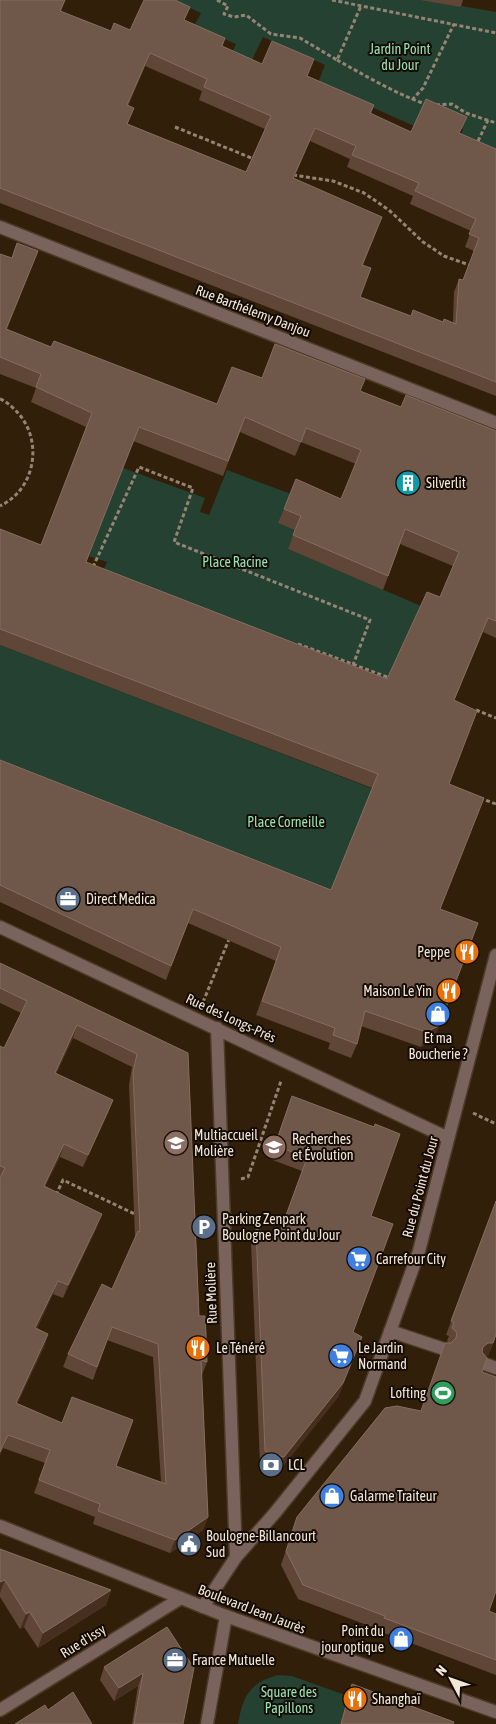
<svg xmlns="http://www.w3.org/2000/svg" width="496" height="1724" font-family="'Asap Condensed',sans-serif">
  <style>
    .green { fill: #254131 }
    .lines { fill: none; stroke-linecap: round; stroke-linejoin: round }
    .service-casing { stroke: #4d3b27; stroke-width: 15 }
    .minor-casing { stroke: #4d3b27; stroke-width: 15 }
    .tertiary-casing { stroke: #4d3b27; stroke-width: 15 }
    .path { stroke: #948473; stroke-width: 3; stroke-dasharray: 4 2.5; stroke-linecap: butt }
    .service { stroke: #7a635c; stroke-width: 12 }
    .minor { stroke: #7a635c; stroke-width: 12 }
    .tertiary { stroke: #7a635c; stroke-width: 12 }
    .wall { fill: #5f4637; fill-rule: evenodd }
    .shaded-wall { fill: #462f1e }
    .building { fill: #6f5749; stroke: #846e5f; fill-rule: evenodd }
    .labels { text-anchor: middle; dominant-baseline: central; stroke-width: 4; stroke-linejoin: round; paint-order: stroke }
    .park-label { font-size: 14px; fill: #94e2b5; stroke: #130b04 }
    .street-label { font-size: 14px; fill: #f3e6d9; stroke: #130b04 }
    .poi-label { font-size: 14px; fill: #f3e6d9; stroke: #130b04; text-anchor: start }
  </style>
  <rect width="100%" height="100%" fill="#321f0a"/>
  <!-- green -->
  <path class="green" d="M172,0H427L496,12V164L456,147L463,129L421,111L414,126L318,83L325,65L263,37L251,62L232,53L236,44L194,26L201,13Z
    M123,468L205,498L200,512L209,515L227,470L291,494L296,530L288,549L421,606L389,678L103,571L107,562L89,556Z
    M0,645L373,789L325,905L0,776Z
    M278,1675L292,1676L348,1696L340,1724H238C243,1696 249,1683 278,1675Z"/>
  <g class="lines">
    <defs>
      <path id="service" d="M390,1331L444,1349
        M485,1364L496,1368"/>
      <path id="minor" d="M0,227L496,423
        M0,927L448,1138
        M217,1028L236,1557
        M203,1607L236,1557L274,1514L365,1401L419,1251L496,955
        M0,1710L181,1598
        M207,1724L226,1616"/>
      <path id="tertiary" d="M0,1526L226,1616L496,1712"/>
    </defs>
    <!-- service casing -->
    <use href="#service" class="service-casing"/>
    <!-- minor casing -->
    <use href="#minor" class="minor-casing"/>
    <!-- tertiary casing -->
    <use href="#tertiary" class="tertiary-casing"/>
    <!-- path -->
    <path class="path" d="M217,0L228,6L224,14L234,17L246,15L271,34L300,38L337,60L361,6
      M332,0L496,33
      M337,60C366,76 396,94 428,105
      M412,100L423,88L454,24
      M436,105L452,104L466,113L496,123
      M175,127L254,159
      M478,141L488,120
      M293,175L333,181L364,193L389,210L423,242L444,256L472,266
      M0,399C5,401 9,404 13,408C44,435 38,488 0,506
      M93,567L139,467L193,488L174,542L370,620L353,665
      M298,644L390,678
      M476,710L496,718
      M480,798L496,804
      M203,1002L230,937
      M473,1113L496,1124
      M241,1179L248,1177L281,1081
      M56,1195L63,1180L137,1215"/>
    <!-- service -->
    <use href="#service" class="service"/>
    <!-- minor -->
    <use href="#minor" class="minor"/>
    <!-- tertiary -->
    <use href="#tertiary" class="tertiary"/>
  </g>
  <!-- wall -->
  <path class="wall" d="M0,0H65L61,11L111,31L130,30L185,20L225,38L222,46L262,64L307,76L374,105L371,114L411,132L460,134L496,149V396L0,203ZM145,66L202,91L199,100L265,129L246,172L128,124V106ZM310,141L350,159L347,167L413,196L410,204L471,231L465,247L474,251L463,280L459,279L454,292L453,322H443L411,316L361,297L363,265L377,230L294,178Z
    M420,0H463L461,7Z
    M0,254L32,266L7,329L51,347L217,404L262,378L360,391L401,407L496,431V638L483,632L454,701L441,909L434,1040L421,1047L361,1026L357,1044L351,1058L328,1049L330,1043L256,1015L276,961L188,923L166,980L0,902V760L331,890L372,788L0,645V529L41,545L86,427L31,402L36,388L0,374ZM240,432L295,456L301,442L356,464L341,499L284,509L278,523L295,530L288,549L383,590L400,544L453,566L440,597L387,679L86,562L133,441L223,476Z
    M0,963L188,1053L199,1316L207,1362L202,1375L208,1517L203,1530L170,1553L93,1524L95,1517L34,1493L45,1463L3,1448L0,1455V1046L4,1048L21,1013L0,1003ZM73,1038L132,1067L129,1085L135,1237L112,1289L68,1354L63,1367L93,1380L107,1340L153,1357L161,1482L116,1466L17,1404L44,1347L48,1334L37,1328L53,1294L63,1298L97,1227L45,1186L60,1157L83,1167L108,1113L113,1100L56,1074Z
    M292,1096L371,1216L353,1332L362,1337L338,1397L280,1470L260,1464L251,1242L256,1229L278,1237L302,1171L270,1159Z
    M496,1201V1336L488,1356H486L482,1372L489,1611L496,1614V1675L379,1631L380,1630L298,1599L281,1565L297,1517L421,1411L448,1343L447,1341L449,1336L446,1335Z
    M0,1549L111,1590L106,1605L38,1648L24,1627L20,1629L0,1597Z
    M167,1627L183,1724H132L138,1686L114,1701L100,1680L104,1667Z
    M352,1684L453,1724H340L348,1696Z"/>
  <!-- shaded-wall -->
  <path class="shaded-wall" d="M150,53L145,66L122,118L127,105Z
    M315,128L310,141L288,191L293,178Z
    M38,251L32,266L1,344L6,329Z
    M488,618L483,632L448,715L454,700Z
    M473,937L434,1040L421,1047L426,1032Z
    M77,1025L73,1038L50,1086L55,1073Z
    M113,1100L108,1113L83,1167L88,1155Z
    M64,1144L60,1157L39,1199L44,1186Z
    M102,1214L97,1227L63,1298L68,1285Z
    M58,1281L53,1294L31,1341L35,1328Z
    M48,1334L44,1347L11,1416L16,1403Z
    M496,1334L488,1356H483L478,1361L483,1347Z
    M362,1337L338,1397L280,1470L284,1457Z
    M8,1435L3,1448L0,1455V1452Z
    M208,1517L203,1530L170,1553L175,1540Z
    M5,1580L0,1593V1582Z
    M111,1590L106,1605L38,1648L43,1633Z
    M30,1612L24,1627L20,1629L26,1614Z
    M143,1673L138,1686L114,1701L119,1688Z"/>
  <!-- building -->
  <path class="building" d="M0,0H65L60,11L111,31L114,23L130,30L144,0H175L190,7L184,20L225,38L222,46L262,64L272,41L314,59L307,76L374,105L370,113L411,132L426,99L467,117L459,133L496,149V382L0,188ZM150,53L207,79L204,87L271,116L246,172L127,124L134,108L127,105ZM315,128L356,146L352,155L419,183L415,191L476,219L469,234L479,238L463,280L459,279L456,324L444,319L443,322L413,310L411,316L360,297L371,268L362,265L382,217L293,178Z
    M17,243L38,251L6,329L51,347L54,341L217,404L232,367L262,378L275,344L365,379L360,391L401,407L406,395L496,431V621L488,618L454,700L477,711L449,784L484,798L440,909L478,923L439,1026L426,1032L365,1011L357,1044L333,1035L335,1028L262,1001L281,947L193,909L171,966L0,885V760L331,890L378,774L0,629V529L41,545L92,413L36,387L41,374L0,357V254L12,258ZM245,417L301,442L306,428L361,450L341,499L296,479L284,509L301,516L293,535L388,576L405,529L459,552L440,597L427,592L387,679L86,562L139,427L228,461Z
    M0,963L188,1053L199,1316H205L206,1335L207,1362L201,1360L208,1517L175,1540L98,1511L100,1504L39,1480L50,1450L8,1435L0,1452V1178L5,1168L0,1166V1046L4,1048L27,1001L0,988ZM77,1025L137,1054L133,1072L140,1232L138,1231L112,1289L102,1284L68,1354L97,1367L112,1327L158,1344L166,1484L116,1466L133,1420L72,1397L62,1423L16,1403L48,1334L35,1328L58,1281L68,1285L102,1214L44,1186L64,1144L88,1155L113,1100L55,1073Z
    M292,1096L374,1127L375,1124L400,1134L371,1216L393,1224L353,1332L362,1337L343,1383L284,1457L265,1451L256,1229L278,1237L307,1158L275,1145Z
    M496,1201V1334L493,1343H488L483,1347L482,1352L487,1358L482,1372L496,1377V1591L489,1611L496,1614V1660L384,1618L385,1616L303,1585L286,1551L297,1517L385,1408L397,1406L421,1411L445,1343H451L456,1338L457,1333L452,1328L454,1323L451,1321Z
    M0,1549L111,1590L43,1633L30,1612L26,1614L5,1580L0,1582Z
    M167,1627L194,1668L183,1724H134L143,1673L119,1688L104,1667Z
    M352,1684L454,1722L453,1724H341Z
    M73,1692L92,1724H15L45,1705L48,1710Z"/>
  <!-- icons -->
  <defs>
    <symbol id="building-disc" viewBox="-11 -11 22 22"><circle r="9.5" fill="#0f9aa8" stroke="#130b04"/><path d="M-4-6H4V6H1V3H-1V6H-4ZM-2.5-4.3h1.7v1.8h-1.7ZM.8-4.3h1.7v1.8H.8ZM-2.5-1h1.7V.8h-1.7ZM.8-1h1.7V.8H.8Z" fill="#fff"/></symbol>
    <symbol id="office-disc" viewBox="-11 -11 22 22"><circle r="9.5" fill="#5c6f8a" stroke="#130b04"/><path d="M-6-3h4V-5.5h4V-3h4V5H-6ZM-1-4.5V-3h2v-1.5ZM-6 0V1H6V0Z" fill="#fff"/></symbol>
    <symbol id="restaurant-disc" viewBox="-11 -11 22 22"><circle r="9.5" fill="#e8710a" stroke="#130b04"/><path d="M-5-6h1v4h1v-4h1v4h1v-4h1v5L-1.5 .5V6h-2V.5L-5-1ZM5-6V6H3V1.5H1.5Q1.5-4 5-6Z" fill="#fff"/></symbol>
    <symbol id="shop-disc" viewBox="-11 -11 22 22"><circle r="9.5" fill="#3f7fe0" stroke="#130b04"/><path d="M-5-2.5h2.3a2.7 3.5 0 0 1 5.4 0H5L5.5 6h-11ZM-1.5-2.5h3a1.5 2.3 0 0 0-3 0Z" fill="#fff"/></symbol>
    <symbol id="school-disc" viewBox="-11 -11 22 22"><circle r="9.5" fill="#8d6e63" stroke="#130b04"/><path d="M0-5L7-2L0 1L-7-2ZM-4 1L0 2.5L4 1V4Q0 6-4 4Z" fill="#fff"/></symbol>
    <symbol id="parking-disc" viewBox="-11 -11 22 22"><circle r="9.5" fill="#5c6f8a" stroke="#130b04"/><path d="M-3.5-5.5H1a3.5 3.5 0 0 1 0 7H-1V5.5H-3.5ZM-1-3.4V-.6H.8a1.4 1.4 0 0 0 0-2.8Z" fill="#fff"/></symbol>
    <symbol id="supermarket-disc" viewBox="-11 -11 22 22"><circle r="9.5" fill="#3f7fe0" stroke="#130b04"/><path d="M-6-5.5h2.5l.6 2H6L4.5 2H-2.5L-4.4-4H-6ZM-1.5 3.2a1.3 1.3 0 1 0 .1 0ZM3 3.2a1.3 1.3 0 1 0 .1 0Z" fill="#fff"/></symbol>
    <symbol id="stadium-disc" viewBox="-11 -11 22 22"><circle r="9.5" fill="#2e9e5b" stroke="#130b04"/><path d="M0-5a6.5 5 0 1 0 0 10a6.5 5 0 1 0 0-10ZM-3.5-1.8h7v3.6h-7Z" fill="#fff"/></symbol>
    <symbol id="bank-disc" viewBox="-11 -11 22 22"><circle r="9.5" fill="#5c6f8a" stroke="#130b04"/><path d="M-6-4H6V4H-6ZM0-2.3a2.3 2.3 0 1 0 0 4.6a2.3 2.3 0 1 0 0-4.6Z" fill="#fff"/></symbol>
    <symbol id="civic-disc" viewBox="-11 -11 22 22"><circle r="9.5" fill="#5c6f8a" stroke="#130b04"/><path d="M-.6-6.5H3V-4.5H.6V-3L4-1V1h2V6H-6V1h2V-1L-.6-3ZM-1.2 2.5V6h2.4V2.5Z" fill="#fff"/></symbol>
  </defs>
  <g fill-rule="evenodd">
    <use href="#building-disc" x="394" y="469" width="28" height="28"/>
    <use href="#office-disc" x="54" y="885" width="28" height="28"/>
    <use href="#restaurant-disc" x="453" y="938" width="28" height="28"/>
    <use href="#restaurant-disc" x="435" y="977" width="28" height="28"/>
    <use href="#shop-disc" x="424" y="1000" width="28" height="28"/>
    <use href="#school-disc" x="162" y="1129" width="28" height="28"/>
    <use href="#school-disc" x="260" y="1133" width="28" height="28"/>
    <use href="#parking-disc" x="190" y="1213" width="28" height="28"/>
    <use href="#supermarket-disc" x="345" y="1245" width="28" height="28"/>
    <use href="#restaurant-disc" x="184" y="1334" width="28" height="28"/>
    <use href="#supermarket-disc" x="327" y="1342" width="28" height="28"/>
    <use href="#stadium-disc" x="429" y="1379" width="28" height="28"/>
    <use href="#bank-disc" x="257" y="1451" width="28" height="28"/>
    <use href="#shop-disc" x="318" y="1482" width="28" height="28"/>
    <use href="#civic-disc" x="175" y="1530" width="28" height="28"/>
    <use href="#shop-disc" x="387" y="1625" width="28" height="28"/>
    <use href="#office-disc" x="161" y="1646" width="28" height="28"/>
    <use href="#restaurant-disc" x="341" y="1685" width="28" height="28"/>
  </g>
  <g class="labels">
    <!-- park labels -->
    <g class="park-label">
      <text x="400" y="49">Jardin Point<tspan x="400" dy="16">du Jour</tspan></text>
      <text x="235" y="562">Place Racine</text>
      <text x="286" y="822">Place Corneille</text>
      <text x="289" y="1692">Square des<tspan x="289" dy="16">Papillons</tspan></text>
    </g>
    <!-- street labels -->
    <g class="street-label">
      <text transform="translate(253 311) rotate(21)">Rue Barthélemy Danjou</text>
      <text transform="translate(231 1018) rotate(25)">Rue des Longs-Prés</text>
      <text transform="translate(420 1187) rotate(-75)">Rue du Point du Jour</text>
      <text transform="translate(211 1293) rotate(-92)">Rue Molière</text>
      <text transform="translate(252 1609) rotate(21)">Boulevard Jean Jaurès</text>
      <text transform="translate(83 1641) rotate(-32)">Rue d'Issy</text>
    </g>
    <!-- poi labels -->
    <g class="poi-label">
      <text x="426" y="483">Silverlit</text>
      <text x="86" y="899">Direct Medica</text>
      <text x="450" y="952" text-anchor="end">Peppe</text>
      <text x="432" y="991" text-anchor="end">Maison Le Yin</text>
      <text x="438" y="1038" text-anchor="middle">Et ma<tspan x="438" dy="16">Boucherie ?</tspan></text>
      <text x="194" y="1135">Multiaccueil<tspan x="194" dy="16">Molière</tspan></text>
      <text x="292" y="1139">Recherches<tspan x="292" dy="16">et Évolution</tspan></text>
      <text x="222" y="1219">Parking Zenpark<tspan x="222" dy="16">Boulogne Point du Jour</tspan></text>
      <text x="376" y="1259">Carrefour City</text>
      <text x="216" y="1348">Le Ténéré</text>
      <text x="358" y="1348">Le Jardin<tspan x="358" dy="16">Normand</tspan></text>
      <text x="426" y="1393" text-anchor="end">Lofting</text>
      <text x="288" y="1465">LCL</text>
      <text x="350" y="1496">Galarme Traiteur</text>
      <text x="206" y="1536">Boulogne-Billancourt<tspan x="206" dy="16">Sud</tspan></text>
      <text x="384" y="1631" text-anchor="end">Point du<tspan x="384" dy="16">jour optique</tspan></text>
      <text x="192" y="1660">France Mutuelle</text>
      <text x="372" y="1699">Shanghaï</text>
    </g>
  </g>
  <!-- north arrow -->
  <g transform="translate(451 1679) rotate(311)" stroke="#130b04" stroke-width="4" paint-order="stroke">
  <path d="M0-4L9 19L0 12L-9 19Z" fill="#f3e6d9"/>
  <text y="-8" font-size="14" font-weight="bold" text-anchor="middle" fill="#f3e6d9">N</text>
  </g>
</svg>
